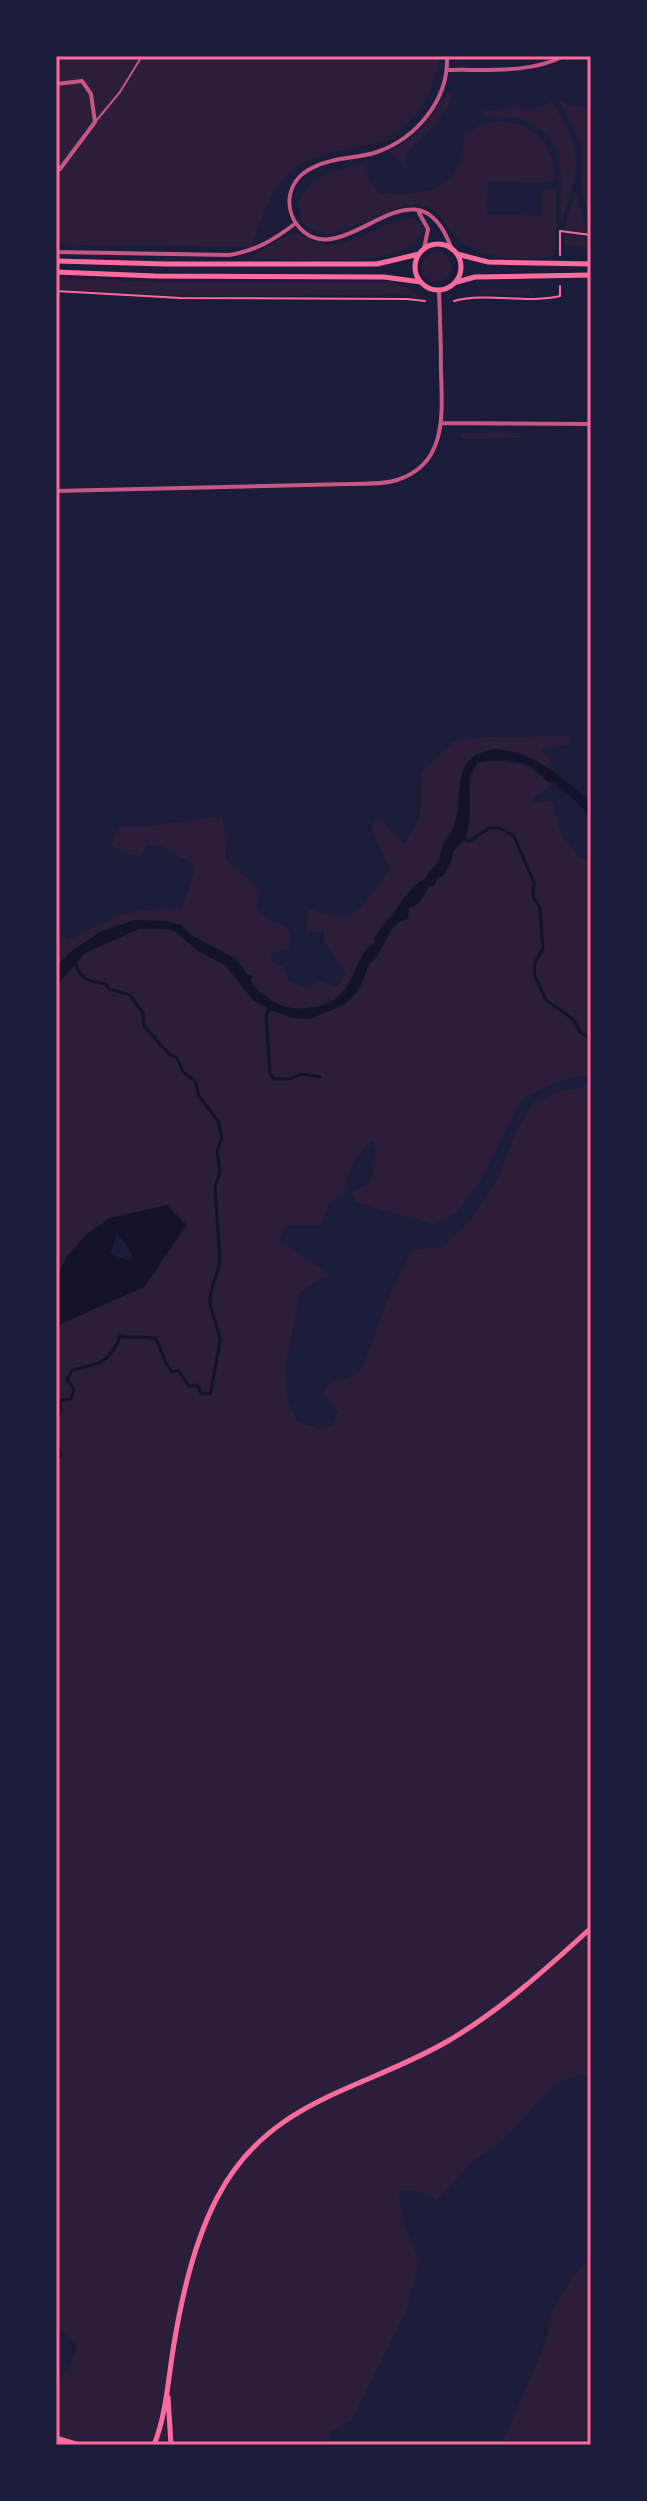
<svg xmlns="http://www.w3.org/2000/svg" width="647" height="2501" font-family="'DejaVu Sans',sans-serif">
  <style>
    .green { fill: #2a1e3b }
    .water { fill: #12122b; fill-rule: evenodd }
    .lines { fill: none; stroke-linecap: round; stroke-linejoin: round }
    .stream { stroke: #12122b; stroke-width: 3 }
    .path { stroke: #ff6b9d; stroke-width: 2 }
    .service { stroke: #c65784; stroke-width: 2 }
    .minor { stroke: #c65784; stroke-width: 4 }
    .secondary { stroke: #ff6b9d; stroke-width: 5 }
    .neatline { fill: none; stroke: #ff6b9d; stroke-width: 3 }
  </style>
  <rect width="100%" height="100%" fill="#1b1b3a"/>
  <!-- green -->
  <path class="green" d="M56,56H440C434,85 425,112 400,129C393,134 387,140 379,142C354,149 324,151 301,164C272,182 262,217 251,247L80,245L56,243Z
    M448,92L452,96C444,121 423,136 405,154V167L390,152L410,139L422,128Z
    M557,97C567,105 577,107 591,106V226L580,185L582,158L580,141Z
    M552,102C585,155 580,166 561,223C559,202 563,180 559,159C552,124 514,112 483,118L484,111L515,107L532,110Z
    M496,121C534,122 554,142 554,180L542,183L488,182L487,214L541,216L542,191L556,187V255C526,263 480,260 457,238C445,227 440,208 422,206C381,200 339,256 302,222L298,203C310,174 336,171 364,163L369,181L379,193C408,195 444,196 459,165C463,157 463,143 465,133L486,123Z
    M576,191L587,233L564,229Z
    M414,219L424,228C409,275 285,257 247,259C262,252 275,240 291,234C306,235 317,246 334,244C363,242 384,218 414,219Z
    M565,234L591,237V249L564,245Z
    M422 267a15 15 0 1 1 30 0a15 15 0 1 1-30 0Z
    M56,278L167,282H390L411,289L422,299L402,294C287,296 171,299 56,289Z
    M528,287L535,295L476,294C492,285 509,290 526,290Z
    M459,433H521L519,438L463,439Z
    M570,736V745L541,749L553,764L549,768L518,752L475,754C458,771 465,792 458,813C454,825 449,835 443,846C436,859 438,875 420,881L397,911L383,923L375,942L362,958L352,981L345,991L334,1000L321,1006L301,1009L288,1008L271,1000L253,985L250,977L236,959L191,935L181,925L166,921L135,920L100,932L69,953L56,967V933L68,940L121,914L161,908L181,911L196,866L163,847L147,845L141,856L128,854L111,845L119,826H151L222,816L227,842L225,859L252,882L259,892L256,908L271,921L286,926L290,936L289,948L270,954L272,962L283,966L289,982L308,988L320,981L337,986L346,974L324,941V930L306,935L308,909L333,916L348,917L361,907L390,870L371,828L377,817L405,844L420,817L421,772L454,741L488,737Z
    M493,760C522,764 526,763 549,783L548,789L534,796L531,803L552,800L561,834L581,859L591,856V1073L554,1083L524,1098L515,1111L479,1183L456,1213L434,1225L356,1202L352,1193L371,1182L376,1151L372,1141C356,1154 346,1170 346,1191L329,1204L321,1226L285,1225L280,1241L329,1274L300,1292L286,1365L288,1402L298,1422L322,1429L332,1426L338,1411L323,1395L327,1385L353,1376L363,1367L387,1301L413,1249L442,1247L470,1220L497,1181L517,1129L533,1103L555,1093L591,1085V2084L585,2074L557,2082L501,2142L473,2161L437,2200L421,2192L399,2190L402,2220L419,2259L407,2309L352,2420L329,2433L331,2445H56V2381L69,2369L77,2346L63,2332L56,2328V1326L144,1287L187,1224L110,1218L86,1235L66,1258L56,1280V986L83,955L91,950L139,929H167L176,932L185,937L191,946L225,964L253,1000L310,1019L345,1004L355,994L361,985L369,964L376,958L392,929L409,908L424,897L429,886H434L438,877L443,876C448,868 449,860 453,852C458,842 466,838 469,825C473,798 463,790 477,763Z
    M591,2257V2445H501L546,2342L552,2312L573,2276Z"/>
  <!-- water -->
  <path class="water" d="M496,749C535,753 558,774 588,800L591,804V817L570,795L559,789L557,783C544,783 541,772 530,766C513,758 494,760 477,763L470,776L469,823L466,836L453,852L452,860L443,876L438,877L434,886H429L418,904L409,908L408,919L398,922L392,929L376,958L369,964L361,985L355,994L345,1004L310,1019L292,1018L269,1009L253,1000L225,965L198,951L176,932L167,929H139L91,950L83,955L56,986V967L69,953L100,932L135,920L166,921L181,925L191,935L236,959L247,974L253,976L250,980C258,993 270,1001 284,1006C294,1010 304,1008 315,1007C359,999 350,956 375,942L374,937C389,924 407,886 425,879C428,871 436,866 440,860C441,856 440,851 442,848C444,842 449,837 452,832C467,798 445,756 496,749Z
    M167,1205L187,1225L144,1287L56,1326V1280L66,1258L86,1235L110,1218ZM117,1234L126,1244L133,1257L128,1261L110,1254Z"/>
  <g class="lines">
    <!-- stream -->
    <path class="stream" d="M461,838L470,841L489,828H499L514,836L534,883L533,897L540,908L543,949L535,962L534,974L546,1000L573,1019L581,1033L591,1039
      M269,1009L266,1015L270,1073L274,1079H290L301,1074L320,1077
      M56,1420L61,1411L60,1400L71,1399L74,1389L67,1380L72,1370C99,1364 111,1363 120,1336C133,1339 143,1335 156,1339C162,1350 163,1363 172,1372L178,1370L189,1386L197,1385L201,1393L210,1394C211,1391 220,1343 220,1339C218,1327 212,1315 210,1303C209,1287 218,1276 220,1261L215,1187L220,1172L217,1151L222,1138L218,1121L199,1096L195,1081L183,1072L177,1058L169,1054L144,1026L143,1013L130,995L109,989L106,984C91,981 82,982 76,965H73
      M56,1442L61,1455L56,1460"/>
    <!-- path -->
    <path class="path" d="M560,255V231L591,235
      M56,291L181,298L407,299L425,301
      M454,301C489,292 525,304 560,296V286"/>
    <!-- service -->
    <path class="service" d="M96,121L120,92L142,56"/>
    <!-- minor -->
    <path class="minor" d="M447,56C449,99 417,138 377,152C356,159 332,157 312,168C285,181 282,213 304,232C349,269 418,151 452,250
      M448,70C486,69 529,74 564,56
      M56,84L82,81L91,94L95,122L60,169L56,170
      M419,213L428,229L424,249
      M56,252L229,255C256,251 275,239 296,223
      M442,423L591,424
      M56,491L348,484C363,483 383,485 397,480C448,464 442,413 441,370C441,344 440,317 439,290"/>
    <!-- secondary -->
    <path class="secondary" d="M415 267a23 23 0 1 1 46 0a23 23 0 1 1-46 0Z
      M457,254L488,262L591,264
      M56,261L166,264H377L419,254
      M56,272L155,276L384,277L421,282
      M457,282L475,277L591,275
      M168,2397L171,2445
      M56,2438L79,2445
      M154,2445C166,2415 168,2381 173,2350C181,2299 193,2244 217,2198C269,2098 360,2092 448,2041C501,2010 546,1969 591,1928"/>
  </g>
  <!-- border -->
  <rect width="647" height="2501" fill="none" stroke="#1b1b3a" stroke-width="116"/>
  <rect x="58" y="58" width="531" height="2385" class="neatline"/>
</svg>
